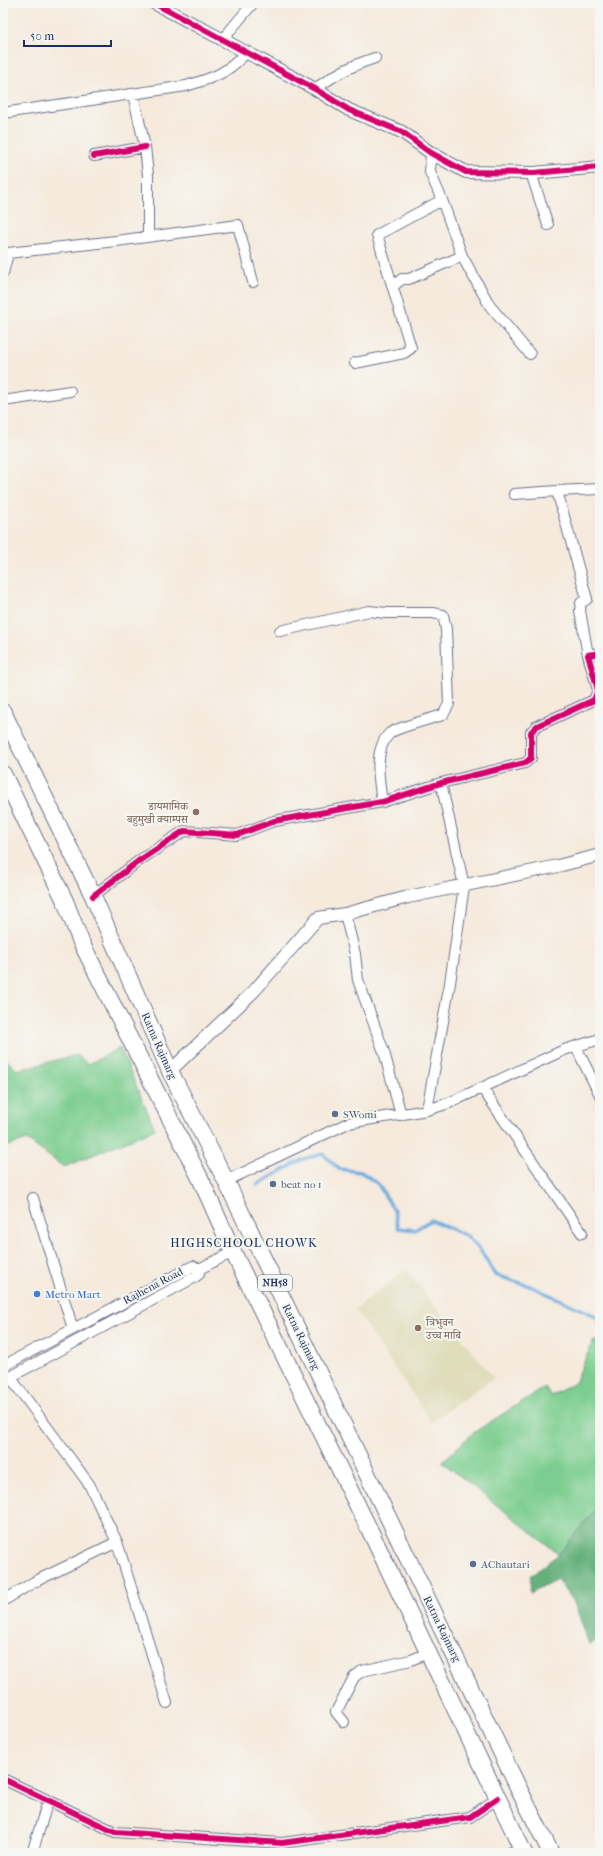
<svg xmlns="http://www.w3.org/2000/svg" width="603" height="1856" font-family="'IM FELL French Canon','Noto Serif Devanagari',serif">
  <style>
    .built { fill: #e0ddbb }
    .green { fill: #7bcd8f; stroke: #4b7e76 }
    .forest { fill: #64b07a; stroke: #40706c }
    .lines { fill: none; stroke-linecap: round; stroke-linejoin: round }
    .stream { stroke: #6cace0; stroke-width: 3.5 }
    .minor-casing { stroke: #67708a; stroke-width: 12 }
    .tertiary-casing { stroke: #67708a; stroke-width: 14 }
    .trunk-casing { stroke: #67708a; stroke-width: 18 }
    .minor { stroke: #fff; stroke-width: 10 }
    .tertiary { stroke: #fff; stroke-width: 12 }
    .trunk { stroke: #fff; stroke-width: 16 }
    .cycleway-casing { stroke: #f6f6f2; stroke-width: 8 }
    .cycleway { stroke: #d6006c; stroke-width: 6 }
    .education-dot { fill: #8d6e63; stroke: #f6f6f2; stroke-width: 1.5 }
    .service-dot { fill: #5c6f8a; stroke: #f6f6f2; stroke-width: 1.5 }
    .shop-dot { fill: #3f7fe0; stroke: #f6f6f2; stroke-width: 1.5 }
    .labels { text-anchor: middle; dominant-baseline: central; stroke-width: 4; stroke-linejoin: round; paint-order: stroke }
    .shield { fill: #f6f6f2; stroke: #5d6b8a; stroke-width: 1 }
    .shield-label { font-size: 10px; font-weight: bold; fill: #1b2f5e }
    .education-label { font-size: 11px; fill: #785e54; stroke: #f6f6f2; text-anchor: end }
    .street-label { font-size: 11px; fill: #1b2f5e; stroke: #f6f6f2 }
    .service-label { font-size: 11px; fill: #4e5e75; stroke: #f6f6f2; text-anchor: start }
    .shop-label { font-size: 11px; fill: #366cbe; stroke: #f6f6f2; text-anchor: start }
    .neighbourhood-label { font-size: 12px; letter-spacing: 1px; fill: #1b2f5e; stroke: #f6f6f2 }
  </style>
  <rect width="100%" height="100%" fill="#f6f6f2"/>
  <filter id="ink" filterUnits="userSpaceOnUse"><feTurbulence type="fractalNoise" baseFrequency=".025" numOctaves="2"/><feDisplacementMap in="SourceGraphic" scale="8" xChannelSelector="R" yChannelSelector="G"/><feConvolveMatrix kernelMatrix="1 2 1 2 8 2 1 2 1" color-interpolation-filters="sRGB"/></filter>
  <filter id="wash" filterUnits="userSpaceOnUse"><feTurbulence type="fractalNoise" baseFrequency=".012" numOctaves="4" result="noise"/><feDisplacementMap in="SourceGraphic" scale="16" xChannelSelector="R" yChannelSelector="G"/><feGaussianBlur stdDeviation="0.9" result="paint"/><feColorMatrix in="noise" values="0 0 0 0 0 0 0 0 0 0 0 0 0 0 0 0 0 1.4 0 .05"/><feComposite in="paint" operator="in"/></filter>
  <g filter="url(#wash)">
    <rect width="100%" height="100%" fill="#f5eadc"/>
    <!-- built -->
    <path class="built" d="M406,1270L494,1378L431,1422L355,1309Z"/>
    <!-- green -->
    <path class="green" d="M120,1048L155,1129L64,1167L27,1140L3,1148V1057L17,1070L77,1055L88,1064Z
      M593,1341L600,1342V1504L559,1554L442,1462L473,1433L545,1387L551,1396L575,1383Z"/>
    <!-- forest -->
    <path class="forest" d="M600,1504V1639L589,1644L575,1605L557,1579L530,1593L531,1575L559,1554Z"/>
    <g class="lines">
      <!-- stream -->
      <path class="stream" d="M257,1185L303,1159L323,1154L339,1169L361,1172L378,1184L394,1210L398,1228L415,1230L431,1220L467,1236L481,1251L495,1275L530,1286L596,1316L600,1322"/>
    </g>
  </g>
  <g filter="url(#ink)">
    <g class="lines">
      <defs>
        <path id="minor" d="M223,39L253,3
          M315,89C336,74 350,66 375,58
          M133,94L145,147L148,175V237
          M3,113L186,86C213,78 226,74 246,53
          M431,153L430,172L442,200L462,256L490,306L530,354
          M94,156L145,147
          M531,173L548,225
          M3,273L8,253L116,241L238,225L253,282
          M393,286L402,279H409L462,256
          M355,363L404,353L411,348L377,235L442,200
          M3,401L70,391
          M557,491L600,489
          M514,494L557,491L587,599L581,603L580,611L588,655
          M280,631L369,611L386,613H433L443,615L446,629L449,704L443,715C433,718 396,728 390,733C373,749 379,781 382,802
          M93,896L140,860L184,831L237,835L274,821L382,802L441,783L525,763L531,758V732L537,726L594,700L598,690L588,655L600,653
          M345,914L355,954L358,980L384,1052L401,1115
          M576,1047L600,1095
          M482,1088L582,1233
          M427,1110L450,983L464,886L441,783
          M226,1181L348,1123L427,1110L449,1103L564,1050L600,1039
          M33,1198L73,1329
          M199,1269L233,1252
          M3,1366L193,1266L199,1269V1274L195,1277L3,1381
          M117,1542L167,1703
          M3,1601L34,1582L117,1542L89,1484L10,1377
          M344,1722L336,1712L354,1677L362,1671L411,1660L428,1653
          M3,1779L115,1832L282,1843L470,1817L498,1798
          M32,1853L48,1801
          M510,1853L521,1848"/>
        <path id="tertiary" d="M154,3L315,89L349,110L402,132L431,153L466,172L534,173L600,167
          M170,1071L254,991L318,918L345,914L408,897L558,866L600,855"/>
        <path id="trunk" d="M3,712L93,896L170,1071L226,1181L518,1787L551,1853
          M3,774L65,901L81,942L201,1180L233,1252L373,1537L524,1853"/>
      </defs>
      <!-- minor casing -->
      <use href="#minor" class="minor-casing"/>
      <!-- tertiary casing -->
      <use href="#tertiary" class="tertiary-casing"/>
      <!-- trunk casing -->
      <use href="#trunk" class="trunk-casing"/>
      <!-- minor -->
      <use href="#minor" class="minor"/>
      <!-- tertiary -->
      <use href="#tertiary" class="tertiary"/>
      <!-- trunk -->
      <use href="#trunk" class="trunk"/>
      <defs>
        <path id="cycleway" d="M154,3L315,89L349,110L402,132L431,153L466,172L534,173L600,167
          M94,156L145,147
          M93,896L140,860L184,831L237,835L274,821L382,802L441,783L525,763L531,758V732L537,726L594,700L598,690L588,655L600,653
          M3,1779L115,1832L282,1843L470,1817L498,1798"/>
      </defs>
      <!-- cycleway casing -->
      <use href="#cycleway" class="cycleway-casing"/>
      <!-- cycleway -->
      <use href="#cycleway" class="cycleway"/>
    </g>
  </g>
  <!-- markers -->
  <g class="education-dot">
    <circle cx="196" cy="812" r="4"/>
    <circle cx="418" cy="1328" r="4"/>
  </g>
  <g class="service-dot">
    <circle cx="335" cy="1114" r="4"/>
    <circle cx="273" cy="1184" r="4"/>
    <circle cx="473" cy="1564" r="4"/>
  </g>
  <circle class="shop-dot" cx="37" cy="1294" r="4"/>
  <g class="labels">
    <!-- shield labels -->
    <rect class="shield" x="258" y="1275" width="34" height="16" rx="3"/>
    <g class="shield-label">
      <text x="275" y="1283">NH58</text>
    </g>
    <!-- education labels -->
    <g class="education-label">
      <text x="188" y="806">डायमामिक<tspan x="188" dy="13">बहुमुखी क्याम्पस</tspan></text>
      <text x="426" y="1322" text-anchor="start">त्रिभुवन<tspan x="426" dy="13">उच्च माबि</tspan></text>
    </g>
    <!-- street labels -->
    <g class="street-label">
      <text transform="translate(159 1046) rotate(66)">Ratna Rajmarg</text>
      <text transform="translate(153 1286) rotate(-28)">Rajhena Road</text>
      <text transform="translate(301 1337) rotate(64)">Ratna Rajmarg</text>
      <text transform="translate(442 1629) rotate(64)">Ratna Rajmarg</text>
    </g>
    <!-- service labels -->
    <g class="service-label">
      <text x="343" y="1114">SWomi</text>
      <text x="281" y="1184">beat no 1</text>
      <text x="481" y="1564">AChautari</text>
    </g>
    <!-- shop labels -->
    <g class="shop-label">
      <text x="45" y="1294">Metro Mart</text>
    </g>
    <!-- neighbourhood labels -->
    <g class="neighbourhood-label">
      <text x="244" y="1243">HIGHSCHOOL CHOWK</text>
    </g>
  </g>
  <!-- margin -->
  <rect width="603" height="1856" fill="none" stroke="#f6f6f2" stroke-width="16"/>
  <!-- scale -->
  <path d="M24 40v6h87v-6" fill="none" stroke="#1b2f5e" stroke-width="2"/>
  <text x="30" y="40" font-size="12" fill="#1b2f5e" stroke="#f6f6f2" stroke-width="3" paint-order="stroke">50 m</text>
</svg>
